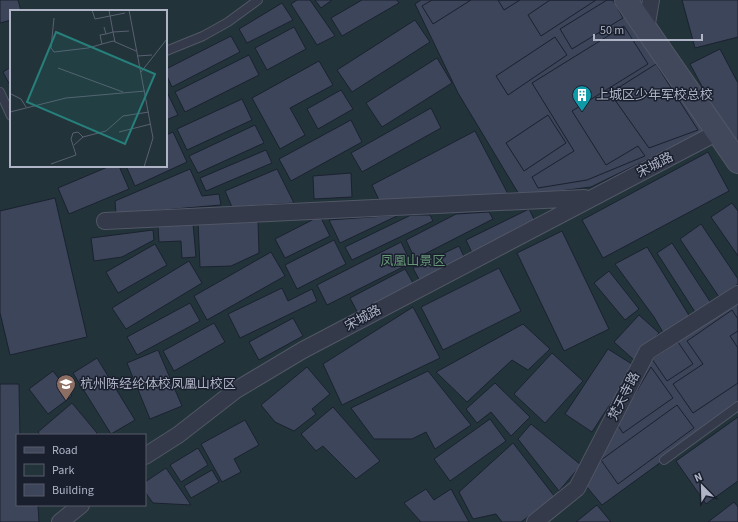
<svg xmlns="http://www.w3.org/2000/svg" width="738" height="522" font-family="'Source Sans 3','Noto Sans SC',sans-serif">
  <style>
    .green { fill: #22343a; fill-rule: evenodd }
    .building { fill: #3c4559; stroke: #1b2130 }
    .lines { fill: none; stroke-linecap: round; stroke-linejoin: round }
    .lane-casing { stroke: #525767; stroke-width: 10 }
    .street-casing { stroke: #525767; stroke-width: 18 }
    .secondary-casing { stroke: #525767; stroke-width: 24 }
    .lane { stroke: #343a49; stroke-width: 8 }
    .street { stroke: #343a49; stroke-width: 16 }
    .secondary { stroke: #42485c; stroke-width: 22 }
    .labels { text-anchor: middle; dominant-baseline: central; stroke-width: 3; stroke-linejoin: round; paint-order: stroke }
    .poi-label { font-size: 13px; fill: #afb4c6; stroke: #1a1f2e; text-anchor: start }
    .street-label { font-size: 13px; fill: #afb4c6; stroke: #1a1f2e }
    .park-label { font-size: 13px; fill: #669777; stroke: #1a1f2e }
    .inset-road { fill: none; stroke: #596071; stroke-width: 1 }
    .view { fill: #277f7b; fill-opacity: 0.15; stroke: #277f7b; stroke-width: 2 }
    .inset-edge { fill: none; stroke: #afb4c6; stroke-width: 2 }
  </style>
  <rect width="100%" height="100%" fill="#202839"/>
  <!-- green -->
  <path class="green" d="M0,0H738V522H0ZM11,11H166V166H11ZM17,435H145V505H17Z"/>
  <!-- building -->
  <path class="building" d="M0,0H18L21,11H11V20L0,23Z
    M297,0H310L335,36L317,45L291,4Z
    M315,0H332L321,8Z
    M362,0H397L399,3L342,36L331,18Z
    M421,0H622L707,130L591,187L520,196L458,93L415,4Z
    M432,0H471L433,24L422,6Z
    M498,0H520L504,10Z
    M550,0H596L541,36L528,15Z
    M607,0H613L623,18L572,49L560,29Z
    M682,0H738V37L695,48Z
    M282,3L293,20L247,43L239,29Z
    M415,20L430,42L352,92L337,70Z
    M624,26L648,64L572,111L606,165L638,146L645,156L587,180L538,188L532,177L574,151L532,83Z
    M294,27L306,49L267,70L255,48Z
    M231,36L240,52L172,87L166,74V69Z
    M555,37L567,55L508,95L496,76Z
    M720,49L738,83V146L735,148L690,64Z
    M249,55L259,75L185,112L175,92Z
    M437,58L452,83L382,127L366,103Z
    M319,61L333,85L290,108L305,135L280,149L252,98Z
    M656,64L698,130L649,148L610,93Z
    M11,67V87L3,72Z
    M166,90L178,115L166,120Z
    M341,90L353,109L318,129L307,109Z
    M242,99L252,120L187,150L177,129Z
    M431,108L441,128L362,172L351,153Z
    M548,115L566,143L524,171L506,143Z
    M351,120L362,142L291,181L279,159Z
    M255,125L264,143L198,173L189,156Z
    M475,131L508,194L379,200L372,185Z
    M173,132L187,162L135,186L126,166H166V135Z
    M266,150L272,163L206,191L200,178Z
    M708,152L729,191L603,258L582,220Z
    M110,166H119L129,189L69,214L58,188Z
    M190,169L202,196L219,194L221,205L116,214L115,201Z
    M277,169L294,203L232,207L225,191Z
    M351,173L352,197L314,199L313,176Z
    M55,198L87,337L10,355L0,313V211Z
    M732,203L738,211V256L711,217Z
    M529,209L536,223L473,255L466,240Z
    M489,212L493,219L415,259L406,240L456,214Z
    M399,215L340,243L329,220Z
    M411,215H430L433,221L352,260L345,247Z
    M320,216L330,236L285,258L275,239Z
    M258,220L259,253L231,266L200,267L198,222Z
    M193,223L196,257L182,258L181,241L159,242L158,226Z
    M701,224L738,279V284L719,297L680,239Z
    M153,230L154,240L122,257L94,261L91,238Z
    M562,231L609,329L564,351L517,253Z
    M334,240L346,264L297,289L285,265Z
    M401,242L411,263L327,305L317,285Z
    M672,243L711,303L695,312L657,253Z
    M155,244L167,265L118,293L106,272Z
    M459,246L467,263L422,285L413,268Z
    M647,247L690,317L664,334L654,317L615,264Z
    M271,252L285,276L207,320L194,296Z
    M189,261L202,283L126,329L112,308Z
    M499,268L521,311L443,350L421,307Z
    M405,269L416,288L360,317L350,298Z
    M609,271L639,309L625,320L594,283Z
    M282,288L288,301L312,289L317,301L240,338L228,314Z
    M738,294V406L602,505L581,480L647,352Z
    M190,303L200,321L137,355L127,337Z
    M413,307L440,358L342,405L323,364Z
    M732,310L738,319V331L730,336L738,348V383L693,413L673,384L703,364L687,341Z
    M639,315L659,333L634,360L614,342Z
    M293,318L303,336L259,360L249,342Z
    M214,323L225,342L174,371L163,351Z
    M523,324L550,349L528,370L512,360L467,402L436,372Z
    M678,342L693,364L667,381L652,359Z
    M608,349L635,366L592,432L565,414Z
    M158,350L182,406L150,419L127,363Z
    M552,353L583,381L545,423L514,394Z
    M97,358L135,420L111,434L73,373Z
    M307,367L330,394L312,409L316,414L294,431L275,422L261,405Z
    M651,367L673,398L623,433L617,424Z
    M53,371L72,396L48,414L29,389Z
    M428,371L471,425L435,449L426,432L412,439H374L351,408Z
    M495,383L530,417L511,436L491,412L477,423L466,409Z
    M0,384H19L20,435H17V505H38L39,522H0Z
    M72,403L97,433L95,435H41L38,432Z
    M677,405L694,428L618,484L601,460Z
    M333,407L380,461L356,479L323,446L316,451L301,434Z
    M738,417V481L706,504L676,461Z
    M490,419L506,441L450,481L434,459Z
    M245,420L259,445L234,459L241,472L222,482L201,444Z
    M531,424L581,465L559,491L518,439Z
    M513,443L555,497L521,522H502L496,514L473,519L459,492Z
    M198,448L208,465L181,482L170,465Z
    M166,468L191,505L153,503L145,492V482Z
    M212,470L219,482L191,498L184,486Z
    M426,489L434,500L451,489L469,522H421L404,503Z
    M734,502L738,507V522H708Z
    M597,505L611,522H576Z"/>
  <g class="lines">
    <defs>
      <path id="lane" d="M166,51L203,36L228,22L258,0
        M0,92L11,116
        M664,460L738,406"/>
      <path id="street" d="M646,29L651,0
        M105,221L584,198
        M145,456L178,435L236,390L303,350L718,132
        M60,522L81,505
        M535,522L577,488L647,352L738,294"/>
      <path id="secondary" d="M626,0L738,162"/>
    </defs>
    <!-- lane casing -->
    <use href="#lane" class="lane-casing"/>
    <!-- street casing -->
    <use href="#street" class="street-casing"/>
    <!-- secondary casing -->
    <use href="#secondary" class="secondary-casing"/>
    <!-- lane -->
    <use href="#lane" class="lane"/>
    <!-- street -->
    <use href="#street" class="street"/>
    <!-- secondary -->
    <use href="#secondary" class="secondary"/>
  </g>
  <!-- icons -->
  <defs>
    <symbol id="building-pin" viewBox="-11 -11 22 30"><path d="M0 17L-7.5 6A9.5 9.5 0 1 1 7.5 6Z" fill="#0f9aa8" stroke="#1a1f2e"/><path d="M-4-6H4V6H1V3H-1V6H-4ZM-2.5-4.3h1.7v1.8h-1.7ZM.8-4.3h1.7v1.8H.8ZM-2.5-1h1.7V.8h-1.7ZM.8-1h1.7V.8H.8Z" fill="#fff"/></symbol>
    <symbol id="school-pin" viewBox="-11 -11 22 30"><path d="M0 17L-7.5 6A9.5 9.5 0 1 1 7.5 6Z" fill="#8d6e63" stroke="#1a1f2e"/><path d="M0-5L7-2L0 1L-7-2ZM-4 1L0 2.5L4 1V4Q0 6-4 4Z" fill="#fff"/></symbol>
  </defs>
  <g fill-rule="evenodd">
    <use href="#building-pin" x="571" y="84" width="22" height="30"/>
    <use href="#school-pin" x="55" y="373" width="22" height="30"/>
  </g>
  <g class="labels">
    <!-- poi labels -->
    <g class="poi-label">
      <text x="596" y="95">上城区少年军校总校</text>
      <text x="80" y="384">杭州陈经纶体校凤凰山校区</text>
    </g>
    <!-- street labels -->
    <g class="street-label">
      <text transform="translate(655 165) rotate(-27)">宋城路</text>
      <text transform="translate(363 318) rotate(-28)">宋城路</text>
      <text transform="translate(624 396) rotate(-63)">梵天寺路</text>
    </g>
    <!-- park labels -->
    <g class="park-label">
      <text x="413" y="261">凤凰山景区</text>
    </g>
  </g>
  <!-- overview -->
  <g transform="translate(10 10)">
    <rect width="157" height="157" fill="#202839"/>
    <path d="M0,0H157V157H0Z" fill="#22343a"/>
    <path class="inset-road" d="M82,0L85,9L115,3M99,0L103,22L119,21M119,0L143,128L134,157M44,8L41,38L44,42L78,38L103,31L126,41M96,24L103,22L105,32M92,34L90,25L96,24L94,17M127,46L142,45M48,58L113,82M131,62L157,29M1,84L11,89L16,97M0,102L56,88L135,81M109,122L141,114M73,127L96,121L113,106L139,102M64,135L73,127M41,154L66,145L61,129L63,123L68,122L73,127"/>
    <path class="view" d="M46,22L145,64L115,134L17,92Z"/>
    <rect width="157" height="157" class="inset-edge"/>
  </g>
  <!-- legend -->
  <rect x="16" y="434" width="130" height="72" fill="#1a1f2e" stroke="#565b6b"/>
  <rect x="24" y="447" width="20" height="6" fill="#42485c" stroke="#565b6b"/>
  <text x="52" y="454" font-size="12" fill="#afb4c6">Road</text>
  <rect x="24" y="464" width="20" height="12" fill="#22343a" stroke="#565b6b"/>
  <text x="52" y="474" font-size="12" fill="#afb4c6">Park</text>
  <rect x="24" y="484" width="20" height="12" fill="#3c4559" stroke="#565b6b"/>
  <text x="52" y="494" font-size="12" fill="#afb4c6">Building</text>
  <!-- north arrow -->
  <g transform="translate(702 486) rotate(337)" stroke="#1a1f2e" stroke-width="3" paint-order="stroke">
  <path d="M0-3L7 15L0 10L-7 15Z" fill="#afb4c6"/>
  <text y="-6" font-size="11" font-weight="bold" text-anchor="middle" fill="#afb4c6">N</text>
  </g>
  <!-- scale -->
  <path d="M594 34v6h108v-6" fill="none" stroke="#afb4c6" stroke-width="2"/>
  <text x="600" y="34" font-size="12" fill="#afb4c6" stroke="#1a1f2e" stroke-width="3" paint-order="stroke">50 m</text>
</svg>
